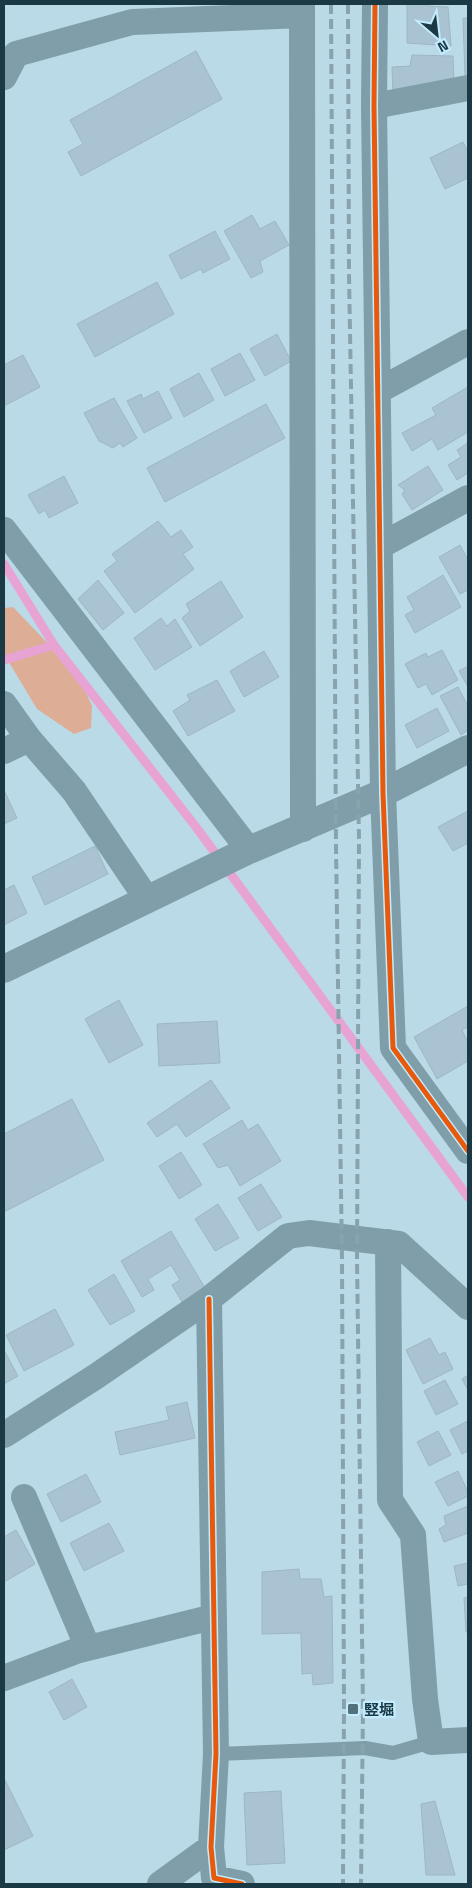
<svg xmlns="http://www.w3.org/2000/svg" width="472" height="1888" font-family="'Titillium Web','Noto Sans JP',sans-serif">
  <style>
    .forest { fill: #ddad96 }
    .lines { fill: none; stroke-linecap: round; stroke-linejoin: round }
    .stream { stroke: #e8a3d5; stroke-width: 9 }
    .building { fill: #a9c3d3; stroke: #9eb6c4 }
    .lane { stroke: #7f9eaa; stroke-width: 14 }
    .street { stroke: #7f9eaa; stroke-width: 26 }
    .secondary { stroke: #7f9ea9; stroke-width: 28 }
    .rail { stroke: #88a3ad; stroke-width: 4; stroke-dasharray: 10 5; stroke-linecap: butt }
    .cycleway-casing { stroke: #c3edff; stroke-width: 8 }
    .cycleway { stroke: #e8590c; stroke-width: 5 }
    .poi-dot { fill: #52717d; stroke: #c3edff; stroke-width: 2 }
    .labels { text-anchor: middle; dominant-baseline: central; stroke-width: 4.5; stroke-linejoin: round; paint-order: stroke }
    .poi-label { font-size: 15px; font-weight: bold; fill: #1a3944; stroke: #c3edff; text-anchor: start }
  </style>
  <rect width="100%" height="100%" fill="#bbdae8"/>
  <!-- forest -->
  <path class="forest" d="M13,607L78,675L92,706L91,728L74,734L37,709L4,654V608Z"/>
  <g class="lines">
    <!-- stream -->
    <path class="stream" d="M4,564L54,645L196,827L468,1197
      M4,660L54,645"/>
  </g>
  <!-- building -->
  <path class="building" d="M407,4H428L427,6L448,7L451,46L407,43Z
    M463,18H468V77H465Z
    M196,51L222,99L81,176L68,152L83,144L70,120Z
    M412,55L453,56L454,83L393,95L392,67L410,66Z
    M463,142L468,152V178L445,189L430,158Z
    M252,215L260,229L275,221L289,245L260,261L263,272L251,278L224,231Z
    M215,231L230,259L203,273L201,269L181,279L169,255Z
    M157,282L174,314L95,357L77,324Z
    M277,334L291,361L265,376L250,349Z
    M240,353L255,380L225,396L211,369Z
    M23,355L40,387L4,406V365Z
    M199,373L214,400L184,417L170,389Z
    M468,387V432L438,450L432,439L412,451L402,433L436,415L432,408Z
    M158,391L172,418L144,433L127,401L141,394L143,399Z
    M114,398L137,438L123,447L120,443L113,448L99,441L84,413Z
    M266,404L285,438L165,502L147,468Z
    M468,443V473L457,480L448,465L461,457L457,450Z
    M428,466L443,490L412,510L402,494L405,490L398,485Z
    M64,476L78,503L49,518L45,510L39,514L28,495Z
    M158,521L171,537L181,530L193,547L183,554L194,569L135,613L104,571L117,561L112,554Z
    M460,545L467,558L468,557V590L460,594L439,557Z
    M443,575L461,607L415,633L405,615L414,610L407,597Z
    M98,580L124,613L103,630L78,599Z
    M221,581L243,617L200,646L182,618L190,611L186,604Z
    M161,618L167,626L175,619L192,647L155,670L134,638Z
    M442,650L458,680L432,695L426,684L418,688L405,664L426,653L428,657Z
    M264,651L279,677L244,697L230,671Z
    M468,666V687L459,671Z
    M217,680L235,711L188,736L173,711L190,700L187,695Z
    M458,687L468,706V730L461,735L440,696Z
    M437,708L449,731L417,748L405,725Z
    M4,790L17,818L4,824Z
    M468,811V843L453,851L438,827Z
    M95,846L108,874L45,905L32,877Z
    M14,885L27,913L4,925V890Z
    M119,1000L143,1045L109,1063L85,1019Z
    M468,1006V1027L462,1030L468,1042V1061L437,1079L414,1037Z
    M217,1021L220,1063L159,1066L157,1024Z
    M211,1080L230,1108L186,1137L177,1124L157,1137L147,1123Z
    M72,1099L104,1160L4,1212V1134Z
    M242,1120L248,1130L258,1124L281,1161L240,1186L228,1165L218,1168L203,1144Z
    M181,1152L202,1185L179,1199L159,1166Z
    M261,1184L282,1217L258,1231L238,1198Z
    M218,1204L239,1238L215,1251L195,1219Z
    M171,1231L205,1288L182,1302L172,1285L180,1280L171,1265L148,1279L154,1290L142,1297L121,1261Z
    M114,1274L135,1311L110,1325L88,1290Z
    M55,1309L74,1345L24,1371L6,1335Z
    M430,1338L439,1355L445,1352L453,1369L423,1384L406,1350Z
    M4,1350L18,1376L4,1384Z
    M468,1375V1390L462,1379Z
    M445,1380L458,1404L436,1415L424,1391Z
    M187,1402L195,1438L120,1455L115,1432L169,1420L166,1407Z
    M468,1421V1451L462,1454L450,1430Z
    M438,1431L451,1455L429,1466L417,1442Z
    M458,1471L468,1492V1496L448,1506L435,1482Z
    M86,1474L101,1502L61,1522L47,1494Z
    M468,1506V1533L444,1542L439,1529L446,1525L444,1516Z
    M109,1523L124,1551L84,1571L70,1543Z
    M16,1530L35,1564L4,1582V1537Z
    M468,1563V1584L458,1586L454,1566Z
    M299,1569L300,1579H321L324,1597L332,1596L333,1683L313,1685L312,1673L302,1674L301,1633L262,1634V1572Z
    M468,1597V1632H466L464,1598Z
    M72,1679L87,1707L64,1720L49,1692Z
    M4,1778L33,1836L4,1850Z
    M281,1791L285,1863L247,1865L244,1793Z
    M435,1801L455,1875H426L421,1804Z"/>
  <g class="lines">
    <!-- lane -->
    <path class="lane" d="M216,1754L365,1748L393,1753L431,1742"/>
    <!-- street -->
    <path class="street" d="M302,4L303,829
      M375,4L374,106L383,793L393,1048L468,1151
      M4,77L16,54L132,22L302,15
      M374,106L468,88
      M378,391L468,342
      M4,530L249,850
      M380,546L468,498
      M4,704L29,739L74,791L147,899
      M4,751L29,739
      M388,1242L390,1500L413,1535L425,1699L431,1742L468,1740
      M209,1299L216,1754L211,1847L214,1878L242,1884
      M4,1435L95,1377L209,1299L288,1236L309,1233L399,1244L468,1307
      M24,1497L88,1648
      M4,1678L76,1651L213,1617
      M160,1884L211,1847"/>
    <!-- secondary -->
    <path class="secondary" d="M4,969L249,850L383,793L468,749"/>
    <!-- rail -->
    <path class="rail" d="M331,4L336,846L342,1259L344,1708L343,1884
      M348,4L349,275L359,839L357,1259L363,1708L361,1884"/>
    <defs>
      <path id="cycleway" d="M375,4L374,106L383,793L393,1048L468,1151
        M209,1299L216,1754L211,1847L214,1878L242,1884"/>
    </defs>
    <!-- cycleway casing -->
    <use href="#cycleway" class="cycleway-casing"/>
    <!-- cycleway -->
    <use href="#cycleway" class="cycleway"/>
  </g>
  <!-- markers -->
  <rect class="poi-dot" x="347" y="1703" width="12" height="12" rx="2.5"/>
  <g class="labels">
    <!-- poi labels -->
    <g class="poi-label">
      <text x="364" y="1709">竪堀</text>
    </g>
  </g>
  <!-- border -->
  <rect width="472" height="1888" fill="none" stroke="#1a3944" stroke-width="10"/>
  <!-- north arrow -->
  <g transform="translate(437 35) rotate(152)" stroke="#c3edff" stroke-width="4" paint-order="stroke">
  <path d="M0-4L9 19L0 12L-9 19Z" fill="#1a3944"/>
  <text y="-8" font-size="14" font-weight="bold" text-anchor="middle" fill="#1a3944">N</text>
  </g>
</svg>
